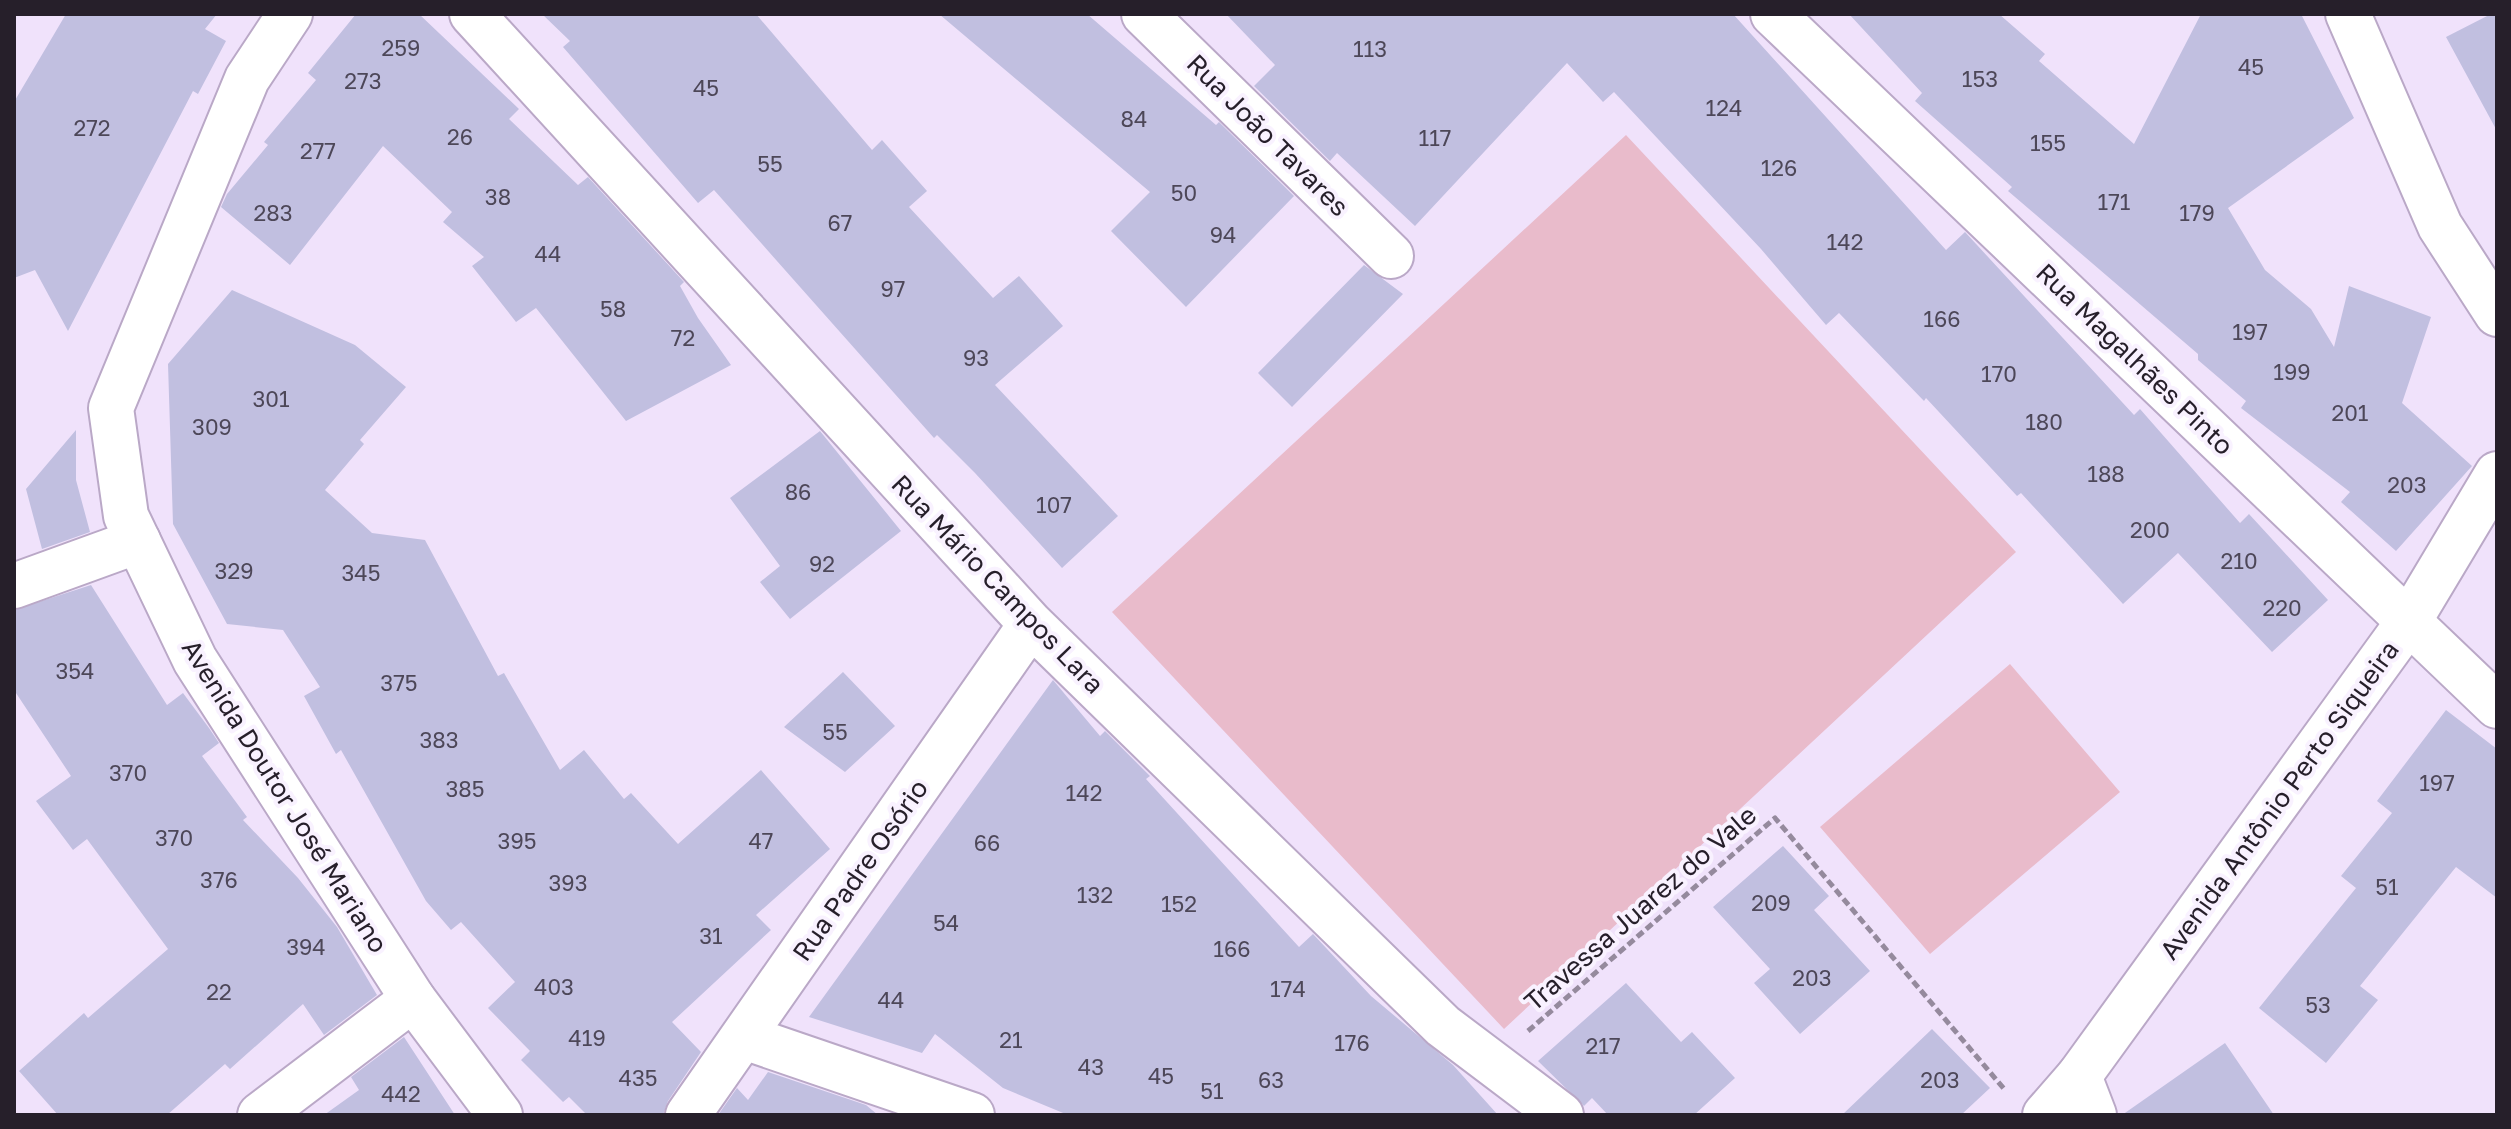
<svg xmlns="http://www.w3.org/2000/svg" width="2511" height="1129" font-family="'Golos Text',sans-serif">
  <style>
    .green { fill: #e9bbcb }
    .building { fill: #c1bfe0 }
    .lines { fill: none; stroke-linecap: round; stroke-linejoin: round }
    .street-casing { stroke: #baa8c7; stroke-width: 48 }
    .secondary-casing { stroke: #baa8c7; stroke-width: 48 }
    .path { stroke: #958a9d; stroke-width: 5; stroke-dasharray: 8 4; stroke-linecap: butt }
    .street { stroke: #fff; stroke-width: 44 }
    .secondary { stroke: #fff; stroke-width: 44 }
    .labels { text-anchor: middle; dominant-baseline: central; stroke-width: 8; stroke-linejoin: round; paint-order: stroke }
    .number-label { font-size: 22px; fill: #4d4758 }
    .street-label { font-size: 26px; fill: #261f2a; stroke: #f9f2ff }
  </style>
  <rect width="100%" height="100%" fill="#f0e2fb"/>
  <!-- green -->
  <path class="green" d="M1626,135L2016,552L1504,1029L1112,612Z
    M2010,664L2120,792L1930,954L1820,827Z"/>
  <!-- building -->
  <path class="building" d="M66,14H217L205,29L226,41L198,94L193,91L68,331L35,270L14,278V102Z
    M356,14H419L519,109L509,119L578,185L588,177L684,282L680,286L698,318L731,365L626,421L536,308L516,322L472,266L484,257L443,222L452,212L383,146L290,265L221,207L227,194L268,145L264,142L316,80L308,73Z
    M542,14H756L872,150L882,140L927,191L909,207L993,298L1019,276L1063,326L995,385L1118,516L1062,568L975,473L937,435L934,438L714,190L698,203L563,47L570,41Z
    M939,14H1087L1216,125L1219,122L1294,196L1186,307L1111,231L1150,192Z
    M1226,14H1733L1946,250L1965,232L2134,415L2140,409L2240,523L2249,514L2328,600L2272,652L2178,553L2123,604L2021,493L2017,496L1926,398L1924,401L1839,313L1826,325L1761,249L1614,92L1603,102L1567,63L1415,226L1337,153L1330,161L1254,86L1275,65Z
    M1849,14H1999L2045,54L2039,61L2134,144L2201,14H2301L2354,118L2228,208L2265,270L2311,309L2334,347L2349,286L2431,317L2402,403L2472,466L2396,551L2341,502L2350,492L2241,408L2246,401L2198,360V354L2008,191L2012,187L1915,101L1922,93Z
    M2491,14H2497V131L2446,37Z
    M1364,265L1403,294L1292,407L1258,373Z
    M232,290L355,345L406,387L360,440L364,444L325,490L372,533L425,540L498,676L504,673L560,770L584,750L624,799L631,793L678,844L761,770L830,849L756,915L771,930L672,1022L701,1052L668,1101L663,1115H587L569,1097L563,1102L521,1060L530,1051L488,1008L515,982L461,922L451,930L426,901L341,750L336,754L304,696L320,687L283,630L227,624L173,524L168,364Z
    M76,430V480L90,532L42,549L26,489Z
    M820,431L901,531L790,619L760,582L780,566L730,498Z
    M91,585L167,705L183,693L209,728L219,743L202,756L247,817L243,820L298,878L337,927L377,995L324,1035L303,1004L230,1069L225,1064L167,1115H58L19,1071L84,1013L88,1018L168,949L87,839L73,850L36,801L71,776L14,690V610Z
    M843,672L895,726L845,772L784,727Z
    M1053,680L1100,736L1105,731L1150,776L1146,779L1299,947L1313,934L1371,996L1453,1065L1498,1115H1068L1003,1088L935,1034L922,1053L809,1017Z
    M2446,710L2497,749V898L2456,867L2360,986L2378,1000L2326,1063L2259,1008L2356,888L2341,876L2392,813L2377,801Z
    M1783,846L1829,896L1814,910L1870,971L1800,1034L1754,983L1770,969L1713,907Z
    M1626,983L1681,1042L1692,1032L1735,1078L1694,1115H1608L1592,1098L1584,1106L1538,1061Z
    M1932,1029L1990,1088L1961,1115H1842Z
    M404,1037L455,1115H324L359,1090L351,1077Z
    M2225,1043L2274,1115H2122Z
    M768,1072L866,1105L878,1115H718L737,1088L748,1100Z"/>
  <g class="lines">
    <defs>
      <path id="street" d="M472,14L1031,624L1443,1026L1561,1115
        M1144,14L1391,256
        M1773,14L2497,706
        M14,586L138,541
        M744,1037L972,1115
        M2079,1076L2094,1115
        M260,1115L413,999
        M688,1115L1031,624"/>
      <path id="secondary" d="M290,14L247,79L111,408L126,516L195,660L413,999L500,1115
        M2348,14L2440,226L2497,314
        M2045,1115L2079,1076L2409,621L2497,474"/>
    </defs>
    <!-- street casing -->
    <use href="#street" class="street-casing"/>
    <!-- secondary casing -->
    <use href="#secondary" class="secondary-casing"/>
    <!-- path -->
    <path class="path" d="M1528,1031L1775,818L2005,1090"/>
    <!-- street -->
    <use href="#street" class="street"/>
    <!-- secondary -->
    <use href="#secondary" class="secondary"/>
  </g>
  <g class="labels">
    <!-- number labels -->
    <g class="number-label">
      <text x="401" y="47">259</text>
      <text x="1370" y="48">113</text>
      <text x="2251" y="66">45</text>
      <text x="1980" y="78">153</text>
      <text x="363" y="80">273</text>
      <text x="706" y="87">45</text>
      <text x="1724" y="107">124</text>
      <text x="1134" y="118">84</text>
      <text x="92" y="127">272</text>
      <text x="460" y="136">26</text>
      <text x="1435" y="137">117</text>
      <text x="2048" y="142">155</text>
      <text x="318" y="150">277</text>
      <text x="770" y="163">55</text>
      <text x="1779" y="167">126</text>
      <text x="1184" y="192">50</text>
      <text x="498" y="196">38</text>
      <text x="2114" y="201">171</text>
      <text x="273" y="212">283</text>
      <text x="2197" y="212">179</text>
      <text x="840" y="222">67</text>
      <text x="1223" y="234">94</text>
      <text x="1845" y="241">142</text>
      <text x="548" y="253">44</text>
      <text x="893" y="288">97</text>
      <text x="613" y="308">58</text>
      <text x="1942" y="318">166</text>
      <text x="2250" y="331">197</text>
      <text x="683" y="337">72</text>
      <text x="976" y="357">93</text>
      <text x="2292" y="371">199</text>
      <text x="1999" y="373">170</text>
      <text x="271" y="398">301</text>
      <text x="2350" y="412">201</text>
      <text x="2044" y="421">180</text>
      <text x="212" y="426">309</text>
      <text x="2106" y="473">188</text>
      <text x="2407" y="484">203</text>
      <text x="798" y="491">86</text>
      <text x="1054" y="504">107</text>
      <text x="2150" y="529">200</text>
      <text x="2239" y="560">210</text>
      <text x="822" y="563">92</text>
      <text x="234" y="570">329</text>
      <text x="361" y="572">345</text>
      <text x="2282" y="607">220</text>
      <text x="75" y="670">354</text>
      <text x="399" y="682">375</text>
      <text x="835" y="731">55</text>
      <text x="439" y="739">383</text>
      <text x="128" y="772">370</text>
      <text x="2437" y="782">197</text>
      <text x="465" y="788">385</text>
      <text x="1084" y="792">142</text>
      <text x="174" y="837">370</text>
      <text x="517" y="840">395</text>
      <text x="761" y="840">47</text>
      <text x="987" y="842">66</text>
      <text x="219" y="879">376</text>
      <text x="568" y="882">393</text>
      <text x="2387" y="886">51</text>
      <text x="1095" y="894">132</text>
      <text x="1771" y="902">209</text>
      <text x="1179" y="903">152</text>
      <text x="946" y="922">54</text>
      <text x="711" y="935">31</text>
      <text x="306" y="946">394</text>
      <text x="1232" y="948">166</text>
      <text x="1812" y="977">203</text>
      <text x="554" y="986">403</text>
      <text x="1288" y="988">174</text>
      <text x="219" y="991">22</text>
      <text x="891" y="999">44</text>
      <text x="2318" y="1004">53</text>
      <text x="587" y="1037">419</text>
      <text x="1011" y="1039">21</text>
      <text x="1352" y="1042">176</text>
      <text x="1603" y="1045">217</text>
      <text x="1091" y="1066">43</text>
      <text x="1161" y="1075">45</text>
      <text x="638" y="1077">435</text>
      <text x="1271" y="1079">63</text>
      <text x="1940" y="1079">203</text>
      <text x="1212" y="1090">51</text>
      <text x="401" y="1093">442</text>
    </g>
    <!-- street labels -->
    <g class="street-label">
      <text transform="translate(1268 135) rotate(45)">Rua João Tavares</text>
      <text transform="translate(2135 359) rotate(44)">Rua Magalhães Pinto</text>
      <text transform="translate(998 584) rotate(46)">Rua Mário Campos Lara</text>
      <text transform="translate(285 796) rotate(58)">Avenida Doutor José Mariano</text>
      <text transform="translate(2279 800) rotate(-54)">Avenida Antônio Perto Siqueira</text>
      <text transform="translate(860 870) rotate(-55)">Rua Padre Osório</text>
      <text transform="translate(1640 908) rotate(-41)">Travessa Juarez do Vale</text>
    </g>
  </g>
  <!-- border -->
  <rect width="2511" height="1129" fill="none" stroke="#261f2a" stroke-width="32"/>
</svg>
